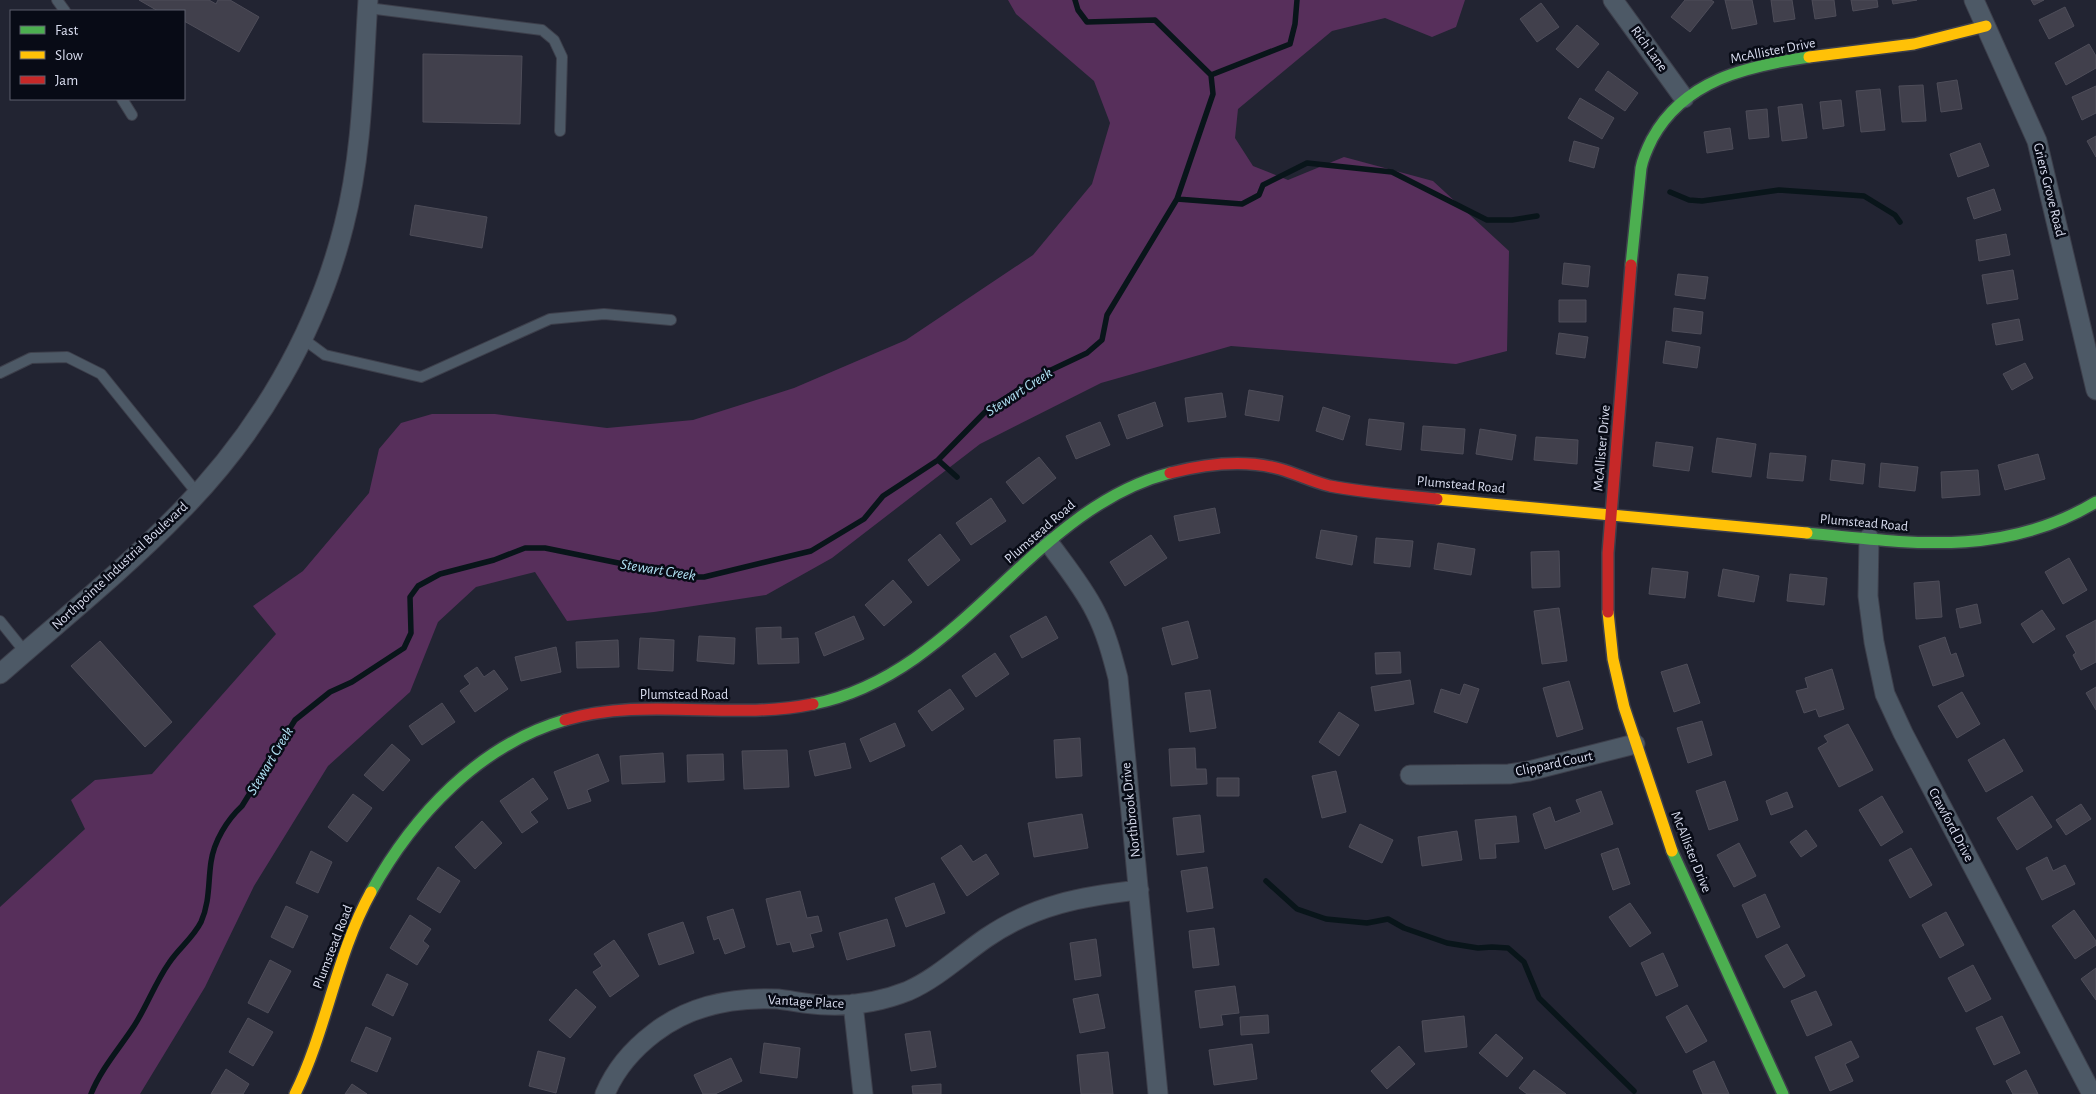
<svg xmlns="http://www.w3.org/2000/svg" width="2096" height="1094" font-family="'Alegreya Sans',sans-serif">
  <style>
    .green { fill: #572f5b }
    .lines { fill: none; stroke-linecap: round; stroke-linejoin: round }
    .stream { stroke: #09151a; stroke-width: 5.5 }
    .building { fill: #41404c; stroke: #4e4d59 }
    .lane-casing { stroke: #3d3f4b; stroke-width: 12 }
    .street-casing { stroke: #3d3f4b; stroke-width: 21 }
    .fast-casing { stroke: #3d3f4b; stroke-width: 14 }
    .slow-casing { stroke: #3d3f4b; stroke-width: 14 }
    .jam-casing { stroke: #3d3f4b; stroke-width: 14 }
    .lane { stroke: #4d5966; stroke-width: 10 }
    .street { stroke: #4d5966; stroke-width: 19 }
    .fast { stroke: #4caf50; stroke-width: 11 }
    .slow { stroke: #ffc107; stroke-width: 11 }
    .jam { stroke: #c62828; stroke-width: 11 }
    .labels { text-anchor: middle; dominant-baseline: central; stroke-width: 5; stroke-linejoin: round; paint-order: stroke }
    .street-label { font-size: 14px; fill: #d9ddef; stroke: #080b16 }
    .water-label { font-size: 15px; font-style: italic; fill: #b2e3f5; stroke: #080b16 }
  </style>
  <rect width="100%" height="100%" fill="#222432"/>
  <!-- green -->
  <path class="green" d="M1008,0H1465L1456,27L1432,37L1385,18L1332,31L1238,109L1235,138L1253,166L1288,180L1344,157L1433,181L1509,251L1507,351L1456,364L1231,346L1101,383L980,444L832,558L766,595L654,612L567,621L535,572L476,587L438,622L410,692L328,766L254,886L205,987L140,1094H0V907L85,829L71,800L95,780L152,774L276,634L253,606L303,571L369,493L379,449L401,423L432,414H495L607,428L693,420L794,388L906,340L1033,255L1092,184L1110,123L1094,81L1016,14Z"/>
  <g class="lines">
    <!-- stream -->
    <path class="stream" d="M1075,0L1078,10L1087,22L1155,20L1211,75
      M1211,75L1290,44L1295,24L1297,0
      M1670,192L1689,200L1702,201L1779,190L1864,196L1895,215L1900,222
      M1177,199L1242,204L1259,195L1263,185L1307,163L1392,172L1487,220H1512L1537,216
      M938,460L957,477
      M1266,881L1297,909L1326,919L1367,923L1388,919L1404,928L1447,943L1478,948L1492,947L1508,948L1524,962L1539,998L1634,1091
      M91,1094C101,1069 119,1049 134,1026C147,1006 155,983 169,963C179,948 193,938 201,922C210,902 208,882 211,862C214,841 227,820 242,806L295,720L330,692L352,682L404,648L411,633L410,597L418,586L440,574L494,560L525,548H545L687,577H704L811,551L864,519L883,496L938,460L988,409L1049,371L1087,353L1102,340L1107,315L1177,199L1213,94L1211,75"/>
  </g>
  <!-- building -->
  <path class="building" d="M139,0H209L216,4L218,0H230L259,17L239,52L184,21V11H158Z
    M1685,0H1711L1714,2L1690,32L1671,17Z
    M1725,0H1752L1757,24L1732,29Z
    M1771,0H1792L1795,19L1774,22Z
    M1812,0H1834L1836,16L1815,19Z
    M1851,0H1877L1878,7L1853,11Z
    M1892,0H1917L1893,4Z
    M2031,0H2044L2034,5Z
    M1541,3L1559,27L1537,42L1520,19Z
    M2065,7L2074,26L2049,39L2039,20Z
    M1577,25L1599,44L1578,68L1556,49Z
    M2089,44L2096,56V68L2066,85L2055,63Z
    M423,54L522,56L520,124L423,122Z
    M1608,71L1638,93L1625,111L1595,90Z
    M1957,80L1962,109L1941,112L1937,83Z
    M1923,85L1926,121L1902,122L1899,86Z
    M2096,86V113L2082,120L2072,97Z
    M1880,89L1885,130L1861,132L1856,91Z
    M1580,98L1614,118L1602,139L1568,118Z
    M1841,100L1844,126L1823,129L1820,102Z
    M1802,104L1807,138L1782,141L1778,107Z
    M1767,109L1769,137L1749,139L1746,111Z
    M1730,128L1733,149L1707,153L1704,132Z
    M2096,136V157L2087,141Z
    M1574,141L1599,148L1594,168L1569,161Z
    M1980,143L1989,166L1958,177L1950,154Z
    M1994,189L2001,210L1974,219L1967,198Z
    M415,205L487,217L482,248L410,235Z
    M2006,234L2010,255L1979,261L1976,240Z
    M1564,263L1590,266L1588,287L1562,284Z
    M2013,270L2018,299L1987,304L1982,275Z
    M1678,274L1708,277L1705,299L1675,295Z
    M1559,300H1586V322H1559Z
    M1674,308L1703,312L1701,334L1672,331Z
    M2019,319L2023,340L1996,345L1992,324Z
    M1559,333L1588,337L1585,358L1556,354Z
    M1666,341L1700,347L1697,368L1663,363Z
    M2025,363L2033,378L2012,390L2003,374Z
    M1249,390L1283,396L1279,421L1245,415Z
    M1222,393L1226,417L1188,422L1185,398Z
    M1155,402L1163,426L1127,439L1118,415Z
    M1323,407L1350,416L1343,440L1316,431Z
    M1369,419L1404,423L1401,450L1366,445Z
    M1100,422L1110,445L1076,459L1066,436Z
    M1423,426L1465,429L1463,454L1421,450Z
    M1480,429L1516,435L1512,460L1476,454Z
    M1536,437L1578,440L1577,464L1534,460Z
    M1717,438L1756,444L1751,477L1712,472Z
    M1656,442L1693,447L1689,471L1653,466Z
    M1770,453L1806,456L1803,481L1767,478Z
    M2038,454L2045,479L2005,490L1998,465Z
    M1039,457L1056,478L1023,504L1006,482Z
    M1832,460L1865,464L1863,484L1830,480Z
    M1881,463L1918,467L1915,491L1879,487Z
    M1978,470L1980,495L1942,498L1941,472Z
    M991,498L1006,521L971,545L956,523Z
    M1215,508L1220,533L1179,541L1174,516Z
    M1321,530L1357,536L1352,565L1316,558Z
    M940,534L960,560L928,586L908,560Z
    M1151,535L1167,558L1125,586L1110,562Z
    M1376,538L1413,541L1410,567L1374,563Z
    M1438,543L1475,549L1471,575L1434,569Z
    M1559,551L1560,587L1532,588L1531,552Z
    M2069,558L2087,590L2063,604L2045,572Z
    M1652,568L1688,572L1685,598L1649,594Z
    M1723,569L1759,576L1754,602L1718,596Z
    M1790,574L1827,578L1824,605L1787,601Z
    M893,580L912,602L884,626L865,605Z
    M1939,581L1942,617L1916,619L1914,583Z
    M1977,604L1981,623L1960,628L1956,609Z
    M1559,608L1567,661L1542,664L1534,611Z
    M2042,610L2055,629L2033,643L2021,624Z
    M854,616L864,639L824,656L815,633Z
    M1046,616L1058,638L1022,658L1010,636Z
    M2096,620V662L2081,670L2073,655L2076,653L2066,636Z
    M1188,621L1198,658L1172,665L1162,628Z
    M781,627V639L798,638L799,663L758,664L756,628Z
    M699,636L735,638L734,664L697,661Z
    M1945,637L1951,655L1956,653L1964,676L1933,686L1919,646Z
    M640,638L674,640L673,671L638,669Z
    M618,640L619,667L577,668L576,642Z
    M100,641L172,722L145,747L71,666Z
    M556,647L561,672L521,681L515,657Z
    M1400,652L1401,673L1376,674L1375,653Z
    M995,653L1009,674L976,697L962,676Z
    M1687,664L1700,703L1674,712L1661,672Z
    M477,667L484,677L494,670L508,689L475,712L460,691L470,684L464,676Z
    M1832,669L1844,709L1819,717L1816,709L1804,713L1796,691L1808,688L1805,678Z
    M1410,680L1414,704L1375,711L1371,687Z
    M1569,681L1583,729L1557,737L1543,688Z
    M1464,684L1479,689L1467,723L1434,712L1441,689L1460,695Z
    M2096,687V710L2086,693Z
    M950,689L964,709L932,731L918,711Z
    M1210,690L1216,728L1190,732L1185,693Z
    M1962,692L1980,724L1957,738L1938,706Z
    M442,703L455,722L422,745L409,726Z
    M1339,712L1359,725L1339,756L1319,742Z
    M1702,721L1712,755L1688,763L1677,728Z
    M895,723L905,746L870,762L860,739Z
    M1848,724L1873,770L1839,787L1818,748L1828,742L1824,736Z
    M1080,738L1082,776L1056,778L1054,740Z
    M2004,739L2023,771L1986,792L1968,760Z
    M845,743L851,768L815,776L809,751Z
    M392,744L410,760L383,791L364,775Z
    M1195,748L1196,769H1206L1207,784L1171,786L1169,749Z
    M787,750L789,787L744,789L742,751Z
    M663,753L665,782L622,784L620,756Z
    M598,754L609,781L587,790L591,801L568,809L554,772Z
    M723,754L724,780L688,782L687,755Z
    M1336,771L1346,812L1322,818L1312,776Z
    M533,778L548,799L530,812L538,822L522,833L500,801Z
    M1217,778H1239V796H1217Z
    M1725,781L1738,820L1709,830L1696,791Z
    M1601,791L1613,824L1545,849L1533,814L1550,807L1555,822L1581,812L1576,800Z
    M1787,792L1793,807L1771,815L1766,801Z
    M353,794L372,808L347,842L328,827Z
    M1882,796L1903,832L1881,846L1859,810Z
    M2032,796L2052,827L2017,850L1997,818Z
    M2081,804L2091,819L2066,835L2056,820Z
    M1082,814L1088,848L1034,857L1028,823Z
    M1200,815L1204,852L1177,855L1173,818Z
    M1516,816L1519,842L1495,844L1496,858L1480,859L1475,820Z
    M482,821L502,843L475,869L455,847Z
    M1360,824L1393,840L1382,863L1349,847Z
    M1806,830L1817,846L1801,857L1790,842Z
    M1457,831L1462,860L1422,866L1418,837Z
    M1739,843L1756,876L1734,887L1717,855Z
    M961,845L973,862L986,854L999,874L967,896L941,858Z
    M1618,848L1630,884L1613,890L1601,854Z
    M1911,848L1932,885L1910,898L1889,860Z
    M311,851L332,862L318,893L296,883Z
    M2047,857L2053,871L2065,865L2075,884L2042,900L2026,868Z
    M438,867L460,881L440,913L417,899Z
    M1207,867L1213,908L1187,912L1181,871Z
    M934,883L945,913L906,927L895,898Z
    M800,891L807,918L818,916L822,931L810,934L814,947L793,952L790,942L777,945L766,899Z
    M1765,894L1780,927L1757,938L1742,905Z
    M1630,903L1651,933L1630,947L1609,917Z
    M286,906L308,916L293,948L271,937Z
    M733,909L745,947L725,954L719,938L714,940L707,917Z
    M2074,910L2096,941V945L2075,959L2052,926Z
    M1946,912L1964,945L1940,958L1922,925Z
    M410,915L431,929L423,941L429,946L417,965L390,948Z
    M887,919L895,946L847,960L839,933Z
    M683,922L694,953L659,965L648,934Z
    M1214,928L1219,965L1193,968L1189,931Z
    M1096,939L1101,976L1075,980L1070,943Z
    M614,940L639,976L610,997L593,972L602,966L594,954Z
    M1787,944L1805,976L1784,988L1765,956Z
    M1663,953L1678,986L1656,996L1641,963Z
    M270,960L291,971L268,1013L248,1003Z
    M1973,965L1991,999L1966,1012L1948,978Z
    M2096,968V1000L2081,979Z
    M387,974L408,984L393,1016L372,1005Z
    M1235,986L1239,1013L1221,1015L1223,1025L1200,1028L1195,991Z
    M576,989L596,1007L570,1038L549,1020Z
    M1816,991L1832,1025L1807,1036L1791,1001Z
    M1098,994L1105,1028L1080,1033L1073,999Z
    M1687,1005L1707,1041L1686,1053L1666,1017Z
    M1268,1015L1269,1033L1241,1035L1240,1017Z
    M1464,1016L1467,1047L1425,1052L1422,1021Z
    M2002,1016L2020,1053L1994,1065L1976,1028Z
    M248,1018L273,1032L253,1066L229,1052Z
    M366,1027L391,1038L377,1072L351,1061Z
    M930,1031L936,1067L911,1071L905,1034Z
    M1496,1034L1523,1058L1507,1077L1479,1053Z
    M1851,1041L1859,1057L1845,1064L1853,1081L1830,1091L1815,1057Z
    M764,1043L800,1048L797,1078L760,1073Z
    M1252,1044L1257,1079L1214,1085L1209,1050Z
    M1399,1046L1415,1064L1387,1089L1371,1071Z
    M538,1051L565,1058L556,1093L529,1086Z
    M1108,1052L1113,1094H1081L1077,1055Z
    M731,1058L742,1081L715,1094H703L694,1075Z
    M1714,1061L1729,1094H1703L1693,1071Z
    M226,1069L249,1084L243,1094H211Z
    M1534,1070L1566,1094H1527L1519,1088Z
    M2026,1070L2038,1094H2013L2006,1081Z
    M352,1084L367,1094H345Z
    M941,1084V1094H913L912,1086Z"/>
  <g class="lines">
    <defs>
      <path id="lane" d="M57,0L65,11
        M368,8L542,30L554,40L562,57L560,131
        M122,99L132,115
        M302,338L325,355L421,377L550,319L604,314L671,320
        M0,373L31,358L67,357L101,374L197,493
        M0,621L25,652"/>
      <path id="street" d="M1613,0L1684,98
        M1974,0L2037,141L2096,390
        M1869,538L1868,596L1874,642L1885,694L1903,733L2092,1094
        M1049,543C1065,565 1083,587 1095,611C1106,632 1112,655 1118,678L1158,1094
        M0,674C60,621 124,570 180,512C258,433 317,333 344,225C363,151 363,75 368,0
        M1410,775L1509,774L1529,771L1635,744
        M853,1004L863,1094
        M605,1094C615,1070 633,1049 654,1033C690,1005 733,997 778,999C794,1001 810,1005 827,1005C854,1006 883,1001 908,991C937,978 960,956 986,938C1034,905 1083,896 1139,890"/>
      <path id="fast" d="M1631,265L1641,168C1643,157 1647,149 1652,139C1684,80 1747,66 1809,57
        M1807,533C1909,543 2003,558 2096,502
        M813,704C962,674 1030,509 1170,473
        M1672,851L1783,1094
        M371,892C413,816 479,745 565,720"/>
      <path id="slow" d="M1809,57L1914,44L1986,26
        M1437,499L1807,533
        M1608,612L1613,659L1624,707L1672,851
        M295,1094C327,1029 336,955 371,892"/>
      <path id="jam" d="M1170,473C1205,464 1244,459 1280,469C1297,474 1313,482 1330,486C1366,493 1401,495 1437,499
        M1608,612V553L1631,265
        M565,720C646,696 731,721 813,704"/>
    </defs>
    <!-- lane casing -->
    <use href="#lane" class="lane-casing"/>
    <!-- street casing -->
    <use href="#street" class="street-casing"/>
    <!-- fast casing -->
    <use href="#fast" class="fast-casing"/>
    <!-- slow casing -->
    <use href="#slow" class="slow-casing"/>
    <!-- jam casing -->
    <use href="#jam" class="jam-casing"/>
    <!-- lane -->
    <use href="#lane" class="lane"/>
    <!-- street -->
    <use href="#street" class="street"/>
    <!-- fast -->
    <use href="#fast" class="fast"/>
    <!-- slow -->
    <use href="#slow" class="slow"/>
    <!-- jam -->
    <use href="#jam" class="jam"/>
  </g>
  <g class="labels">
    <!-- street labels -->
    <g class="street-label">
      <text transform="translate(1649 49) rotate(54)">Rich Lane</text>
      <text transform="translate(1773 51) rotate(-11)">McAllister Drive</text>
      <text transform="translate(2049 190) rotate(76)">Griers Grove Road</text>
      <text transform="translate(1602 448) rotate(-85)">McAllister Drive</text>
      <text transform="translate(1461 485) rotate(5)">Plumstead Road</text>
      <text transform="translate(1864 523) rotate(5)">Plumstead Road</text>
      <text transform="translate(1040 532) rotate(-41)">Plumstead Road</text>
      <text transform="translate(120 566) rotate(-43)">Northpointe Industrial Boulevard</text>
      <text x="684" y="695">Plumstead Road</text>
      <text transform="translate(1554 764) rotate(-12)">Clippard Court</text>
      <text transform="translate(1131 810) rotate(-96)">Northbrook Drive</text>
      <text transform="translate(1951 825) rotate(62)">Crawford Drive</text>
      <text transform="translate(1691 852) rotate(68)">McAllister Drive</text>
      <text transform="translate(333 947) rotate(-69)">Plumstead Road</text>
      <text transform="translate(806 1002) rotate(3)">Vantage Place</text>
    </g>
    <!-- water labels -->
    <g class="water-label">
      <text transform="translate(1019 392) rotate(-33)">Stewart Creek</text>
      <text transform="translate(658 570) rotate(9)">Stewart Creek</text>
      <text transform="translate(270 761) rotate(-59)">Stewart Creek</text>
    </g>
  </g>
  <!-- legend -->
  <rect x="10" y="10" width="175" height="90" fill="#080b16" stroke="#5c5f6d"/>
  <rect x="20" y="26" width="25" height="8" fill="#4caf50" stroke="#5c5f6d"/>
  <text x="55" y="35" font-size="15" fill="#d9ddef">Fast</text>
  <rect x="20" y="51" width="25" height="8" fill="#ffc107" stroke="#5c5f6d"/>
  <text x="55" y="60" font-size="15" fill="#d9ddef">Slow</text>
  <rect x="20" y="76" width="25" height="8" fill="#c62828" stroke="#5c5f6d"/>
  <text x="55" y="85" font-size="15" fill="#d9ddef">Jam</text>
</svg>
